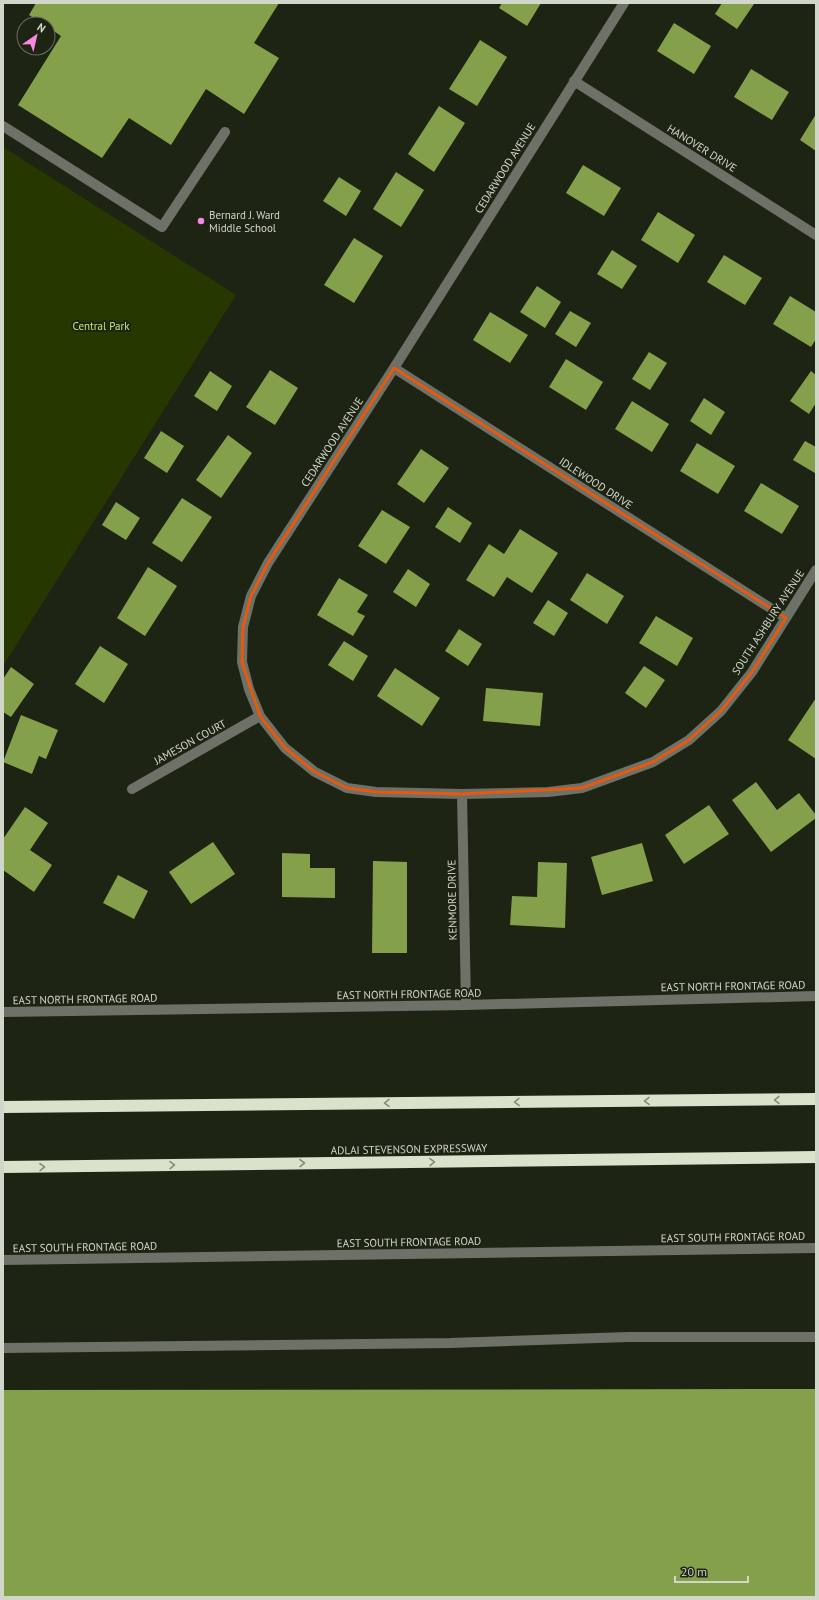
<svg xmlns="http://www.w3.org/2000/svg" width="819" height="1600" font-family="'PT Sans',sans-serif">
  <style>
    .green { fill: #273700 }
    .building { fill: #84a04a }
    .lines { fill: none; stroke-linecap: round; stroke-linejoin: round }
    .minor { stroke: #6d7168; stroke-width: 10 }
    .highway { stroke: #d9e2cb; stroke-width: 12 }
    .oneway { stroke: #858c78 }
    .marked { fill: none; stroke: #e8590c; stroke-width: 3; stroke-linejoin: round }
    .poi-dot { fill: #fb87e5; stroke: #1e2413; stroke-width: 1.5 }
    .labels { text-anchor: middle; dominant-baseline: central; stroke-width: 4; stroke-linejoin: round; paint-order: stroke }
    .street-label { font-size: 11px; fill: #d1d6ca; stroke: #1e2413 }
    .poi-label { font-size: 11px; fill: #d1d6ca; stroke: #1e2413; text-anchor: start }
    .park-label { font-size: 11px; fill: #c2e876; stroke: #1e2413 }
  </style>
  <rect width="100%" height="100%" fill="#1e2413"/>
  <!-- green -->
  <path class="green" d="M3,147L236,295L3,666Z"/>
  <!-- building -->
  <path class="building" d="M36,3H279L254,43L279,58L244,114L206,89L171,145L129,118L102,158L18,105L61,36L48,27V24H43L29,15Z
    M502,3H541L527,26L499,8Z
    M722,3H753L754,4L737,29L715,14Z
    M674,23L711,46L694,74L657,51Z
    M480,40L507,57L477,106L449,89Z
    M751,69L789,92L772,120L734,97Z
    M439,106L465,123L434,172L408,154Z
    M816,114V151L800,140Z
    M583,165L621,188L604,216L566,193Z
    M396,172L424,190L401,227L373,209Z
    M339,177L361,191L346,216L323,201Z
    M658,212L695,235L678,263L641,240Z
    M354,238L383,256L354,303L324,285Z
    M612,250L637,266L622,289L597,274Z
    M724,255L762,278L745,305L707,282Z
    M537,286L561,302L545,328L520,312Z
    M790,296L816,312V339L811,347L773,324Z
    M570,311L591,323L576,347L555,334Z
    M490,312L528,335L510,363L473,340Z
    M649,352L667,363L650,390L632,379Z
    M566,359L603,382L586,410L549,387Z
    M270,370L298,388L275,425L246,407Z
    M210,371L232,386L217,411L194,396Z
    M811,371L816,375V403L809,414L790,401Z
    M704,398L725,412L711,435L690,421Z
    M632,401L669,424L652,452L615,429Z
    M161,431L184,446L167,473L144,458Z
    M228,435L252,453L221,498L196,480Z
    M805,441L816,447L815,473L793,460Z
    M697,443L735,466L718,494L680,471Z
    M421,449L449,468L424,503L397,484Z
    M761,483L799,506L782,534L744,511Z
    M182,498L212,517L182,562L152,543Z
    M116,502L140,518L126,540L102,525Z
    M448,507L472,523L460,543L435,527Z
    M382,510L410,527L386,564L358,546Z
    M520,529L558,553L532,593L507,577L494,597L466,580L489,544L504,554Z
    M148,567L177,586L145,636L117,618Z
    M408,569L430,584L416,607L393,592Z
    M587,573L624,596L607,624L570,600Z
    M339,578L368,595L357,612L365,616L353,636L317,615Z
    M548,600L568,613L554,636L533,623Z
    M656,616L693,638L677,666L639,643Z
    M459,629L482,644L468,666L445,651Z
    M344,641L368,656L353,681L328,665Z
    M100,646L128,664L104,703L75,684Z
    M644,666L665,680L646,708L625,693Z
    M11,667L34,684L11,717L3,712V679Z
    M395,668L440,698L422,726L377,696Z
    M486,688L543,693L540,726L483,721Z
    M816,698V759L788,740Z
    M21,715L58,730L46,759L39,756L32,774L3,762Z
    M756,782L777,810L799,793L816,815V818L771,852L732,800Z
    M709,805L729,834L684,864L665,835Z
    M25,807L48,823L30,850L52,865L34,892L3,870V839Z
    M213,842L235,874L191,904L169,872Z
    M642,843L653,881L602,895L591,857Z
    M282,853L310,854V868H335V898L282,897Z
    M373,861L407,862V953H372Z
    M538,862L567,863L565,928L510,925L512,896L537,897Z
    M118,875L148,891L134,919L103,903Z
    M816,1389V1597H3V1390Z"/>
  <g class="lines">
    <!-- minor -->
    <path class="minor" d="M624,3L394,368L268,563L251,596L243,627L242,662L249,689L260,716L285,748L315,772L347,788L376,792L462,794L548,792L582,788L653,762L689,740L721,711L752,672L816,570
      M574,81L816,235
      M3,126L162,227L225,132
      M394,368L786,618
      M132,789L260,716
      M462,794L466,1005
      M3,1012L466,1005L816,996
      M3,1260L816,1248
      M3,1348L450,1343L628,1337H816"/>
    <!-- highway -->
    <path class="highway" d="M3,1107L816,1099
      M3,1167L816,1157"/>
  </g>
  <!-- one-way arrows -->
  <defs><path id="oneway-chevron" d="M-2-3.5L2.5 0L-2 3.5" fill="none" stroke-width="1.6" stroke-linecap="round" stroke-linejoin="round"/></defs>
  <g class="oneway">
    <use href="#oneway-chevron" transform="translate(777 1100) rotate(179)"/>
    <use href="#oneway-chevron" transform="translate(647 1101) rotate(179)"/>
    <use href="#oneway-chevron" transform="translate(517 1102) rotate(179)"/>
    <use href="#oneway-chevron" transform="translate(387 1103) rotate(179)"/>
    <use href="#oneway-chevron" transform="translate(432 1162) rotate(-1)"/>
    <use href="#oneway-chevron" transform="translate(302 1163) rotate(-1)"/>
    <use href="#oneway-chevron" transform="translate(172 1165) rotate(-1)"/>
    <use href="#oneway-chevron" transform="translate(42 1167) rotate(-1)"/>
  </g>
  <!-- marked area -->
  <path class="marked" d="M394,368L786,618L752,672L721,711L689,740L653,762L582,788L462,794L376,792L347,788L315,772L285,748L260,716L242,662L243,627L251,596L268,563Z"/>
  <!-- markers -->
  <circle class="poi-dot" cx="201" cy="221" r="4"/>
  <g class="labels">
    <!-- street labels -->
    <g class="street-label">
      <text transform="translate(702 148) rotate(32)">HANOVER DRIVE</text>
      <text transform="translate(505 168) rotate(-58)">CEDARWOOD AVENUE</text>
      <text transform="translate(332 442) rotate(-57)">CEDARWOOD AVENUE</text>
      <text transform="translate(596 483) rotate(33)">IDLEWOOD DRIVE</text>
      <text transform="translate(768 622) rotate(-57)">SOUTH ASHBURY AVENUE</text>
      <text transform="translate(190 742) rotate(-29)">JAMESON COURT</text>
      <text transform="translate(452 900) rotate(-91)">KENMORE DRIVE</text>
      <text transform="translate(733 986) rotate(-1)">EAST NORTH FRONTAGE ROAD</text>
      <text transform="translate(409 994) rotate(-1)">EAST NORTH FRONTAGE ROAD</text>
      <text transform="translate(85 999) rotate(-1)">EAST NORTH FRONTAGE ROAD</text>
      <text transform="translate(409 1149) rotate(-1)">ADLAI STEVENSON EXPRESSWAY</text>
      <text transform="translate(733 1237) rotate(-1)">EAST SOUTH FRONTAGE ROAD</text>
      <text transform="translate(409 1242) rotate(-1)">EAST SOUTH FRONTAGE ROAD</text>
      <text transform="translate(85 1247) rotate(-1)">EAST SOUTH FRONTAGE ROAD</text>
    </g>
    <!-- poi labels -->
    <g class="poi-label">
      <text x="209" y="215">Bernard J. Ward<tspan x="209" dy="13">Middle School</tspan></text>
    </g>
    <!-- park labels -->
    <g class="park-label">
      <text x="101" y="326">Central Park</text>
    </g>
  </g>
  <!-- border -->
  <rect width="819" height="1600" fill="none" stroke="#d1d6ca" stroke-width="8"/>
  <!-- north arrow -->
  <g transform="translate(36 36) rotate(34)"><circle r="19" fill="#1e2413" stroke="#666b5c"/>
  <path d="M0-3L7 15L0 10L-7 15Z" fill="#fb87e5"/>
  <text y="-6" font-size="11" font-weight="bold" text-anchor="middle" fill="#d1d6ca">N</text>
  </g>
  <!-- scale -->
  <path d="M675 1576v6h73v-6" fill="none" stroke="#d1d6ca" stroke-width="2"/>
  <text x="681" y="1576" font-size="12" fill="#d1d6ca" stroke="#1e2413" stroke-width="3" paint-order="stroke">20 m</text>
</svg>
